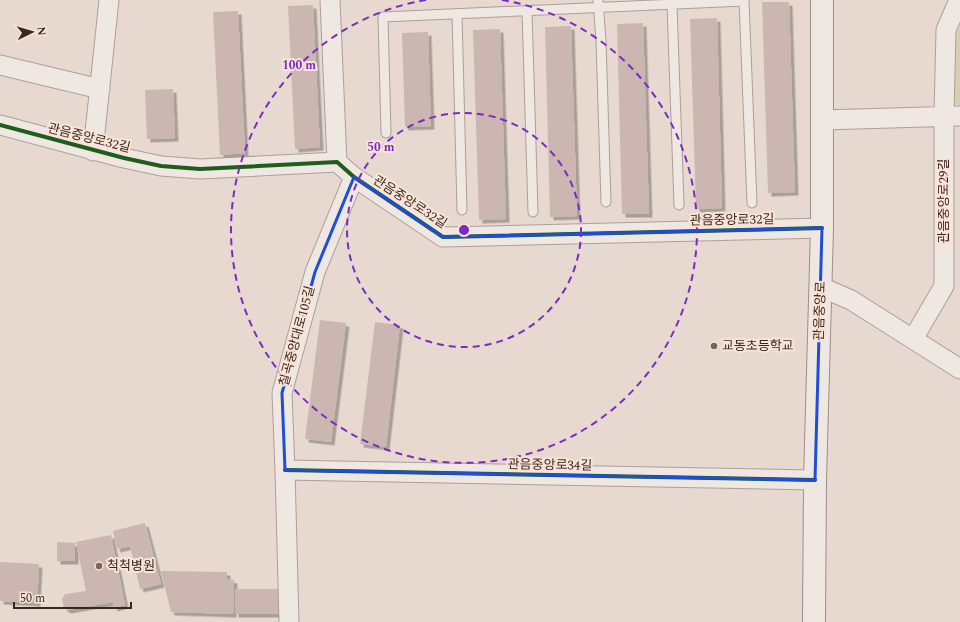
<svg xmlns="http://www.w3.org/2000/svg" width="960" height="622" font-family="Spectral,'Noto Sans KR',serif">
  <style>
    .green { fill: #daceb2 }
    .building { fill: #ccb6b1; filter: url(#shadow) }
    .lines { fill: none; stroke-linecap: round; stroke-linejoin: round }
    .service-casing { stroke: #ad9f98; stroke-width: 11 }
    .minor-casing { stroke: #ad9f98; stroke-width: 21 }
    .secondary-casing { stroke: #9c8e88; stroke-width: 24 }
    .service { stroke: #efe7e2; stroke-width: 9 }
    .minor { stroke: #efe7e2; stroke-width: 19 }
    .secondary { stroke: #efe7e2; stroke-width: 22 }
    .cycleway-casing { stroke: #f7e4d7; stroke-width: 6 }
    .cycleway { stroke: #1b5e20; stroke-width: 4 }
    .marked { fill: none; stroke: #1d4ed8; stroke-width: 3; stroke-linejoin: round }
    .ring { fill: none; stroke: #7b2cbf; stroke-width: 2; stroke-dasharray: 7 5 }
    .poi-dot { fill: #78645d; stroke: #f7e4d7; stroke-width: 1.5 }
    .labels { text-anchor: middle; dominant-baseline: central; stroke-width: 4; stroke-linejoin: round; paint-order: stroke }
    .street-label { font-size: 13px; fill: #3d251f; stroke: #f7e4d7 }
    .poi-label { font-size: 13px; fill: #3d251f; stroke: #f7e4d7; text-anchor: start }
    .centre { fill: #7b2cbf; stroke: #f7e4d7; stroke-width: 2 }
    .ring-label { font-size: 12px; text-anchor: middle; font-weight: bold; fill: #7b2cbf; stroke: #f7e4d7; stroke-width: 4; stroke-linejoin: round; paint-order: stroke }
  </style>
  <defs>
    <filter id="shadow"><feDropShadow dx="3.5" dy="3.5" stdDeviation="0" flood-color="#0004"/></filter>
  </defs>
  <rect width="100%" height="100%" fill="#e7d9d0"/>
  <!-- green -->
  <path class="green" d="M960,26V107L952,101C952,76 950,49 960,26Z"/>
  <!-- building -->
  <path class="building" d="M762,2H789L795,192L768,193Z
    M313,5L320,147L295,149L288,6Z
    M238,11L245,153L220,155L213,12Z
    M717,18L722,208L696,209L690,19Z
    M643,23L649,214H622L617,24Z
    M571,26L577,216L550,217L545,27Z
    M500,29L506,219L479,220L473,30Z
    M428,32L431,126L405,127L402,33Z
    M173,89L175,138L147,139L145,90Z
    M320,320L346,323L331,442L305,439Z
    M375,322L400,325L386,447L360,444Z
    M145,523L161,584L140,589L130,546L117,549L113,531Z
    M111,535L125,605L114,608L113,602L68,610L64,608L62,599L65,594L86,591L76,542Z
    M57,542L75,543V561H57Z
    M0,562L39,564L37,603L0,601Z
    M161,571L227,572V579L234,580L233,614L171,612Z
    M235,589H281V614H235Z"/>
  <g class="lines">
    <defs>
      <path id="service" d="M598,0L601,41L606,202
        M672,5L679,205
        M527,11L533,212
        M457,14L462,210
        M386,133L383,17L744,1L752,203"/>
      <path id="minor" d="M330,0L337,162
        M0,65L100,89
        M822,120L960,116
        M0,125L124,158L161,166L200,169L337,162L354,177L443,237L822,228
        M93,151L109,0
        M821,287L851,300L960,369
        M913,339L944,286V116L946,30L959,0
        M285,470L815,480
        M289,622L285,470L282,393L315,272L354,177"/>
      <path id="secondary" d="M814,622L815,480L822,228V0"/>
    </defs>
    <!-- service casing -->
    <use href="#service" class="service-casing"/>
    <!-- minor casing -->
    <use href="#minor" class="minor-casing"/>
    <!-- secondary casing -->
    <use href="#secondary" class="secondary-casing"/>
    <!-- service -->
    <use href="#service" class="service"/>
    <!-- minor -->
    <use href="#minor" class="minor"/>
    <!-- secondary -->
    <use href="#secondary" class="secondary"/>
    <defs>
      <path id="cycleway" d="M0,125L124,158L161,166L200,169L337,162L354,177L443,237L822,228
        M285,470L815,480"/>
    </defs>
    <!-- cycleway casing -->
    <use href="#cycleway" class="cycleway-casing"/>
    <!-- cycleway -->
    <use href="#cycleway" class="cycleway"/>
  </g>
  <!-- marked area -->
  <path class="marked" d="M354,177L443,237L822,228L815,480L285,470L282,393L315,272Z"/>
  <!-- distance rings -->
  <g class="ring">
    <circle cx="464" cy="230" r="117"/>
    <path d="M502 0A233 233 0 1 1 426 0"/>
  </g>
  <!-- markers -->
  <g class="poi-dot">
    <circle cx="714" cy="346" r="4"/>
    <circle cx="99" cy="566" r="4"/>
  </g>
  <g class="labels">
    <!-- street labels -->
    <g class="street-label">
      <text transform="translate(89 138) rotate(14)">관음중앙로32길</text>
      <text transform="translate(944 201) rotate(-90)">관음중앙로29길</text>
      <text transform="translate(410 202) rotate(33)">관음중앙로32길</text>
      <text transform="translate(732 220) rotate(-1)">관음중앙로32길</text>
      <text transform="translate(820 311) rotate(-88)">관음중앙로</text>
      <text transform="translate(297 336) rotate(-75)">칠곡중앙대로105길</text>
      <text transform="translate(550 465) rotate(1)">관음중앙로34길</text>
    </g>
    <!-- poi labels -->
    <g class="poi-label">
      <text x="722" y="346">교동초등학교</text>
      <text x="107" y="566">척척병원</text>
    </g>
  </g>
  <circle cx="464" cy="230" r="6" class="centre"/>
  <g class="ring-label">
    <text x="299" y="69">100 m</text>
    <text x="381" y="151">50 m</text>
  </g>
  <!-- north arrow -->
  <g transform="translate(32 32) rotate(85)" stroke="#f7e4d7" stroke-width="3" paint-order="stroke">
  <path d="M0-3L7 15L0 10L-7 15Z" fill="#3d251f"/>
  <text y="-6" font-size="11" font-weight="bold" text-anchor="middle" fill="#3d251f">N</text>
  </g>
  <!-- scale -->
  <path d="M14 602v6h117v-6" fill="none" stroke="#3d251f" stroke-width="2"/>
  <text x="20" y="602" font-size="12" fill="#3d251f" stroke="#f7e4d7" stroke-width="3" paint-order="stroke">50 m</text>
</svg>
